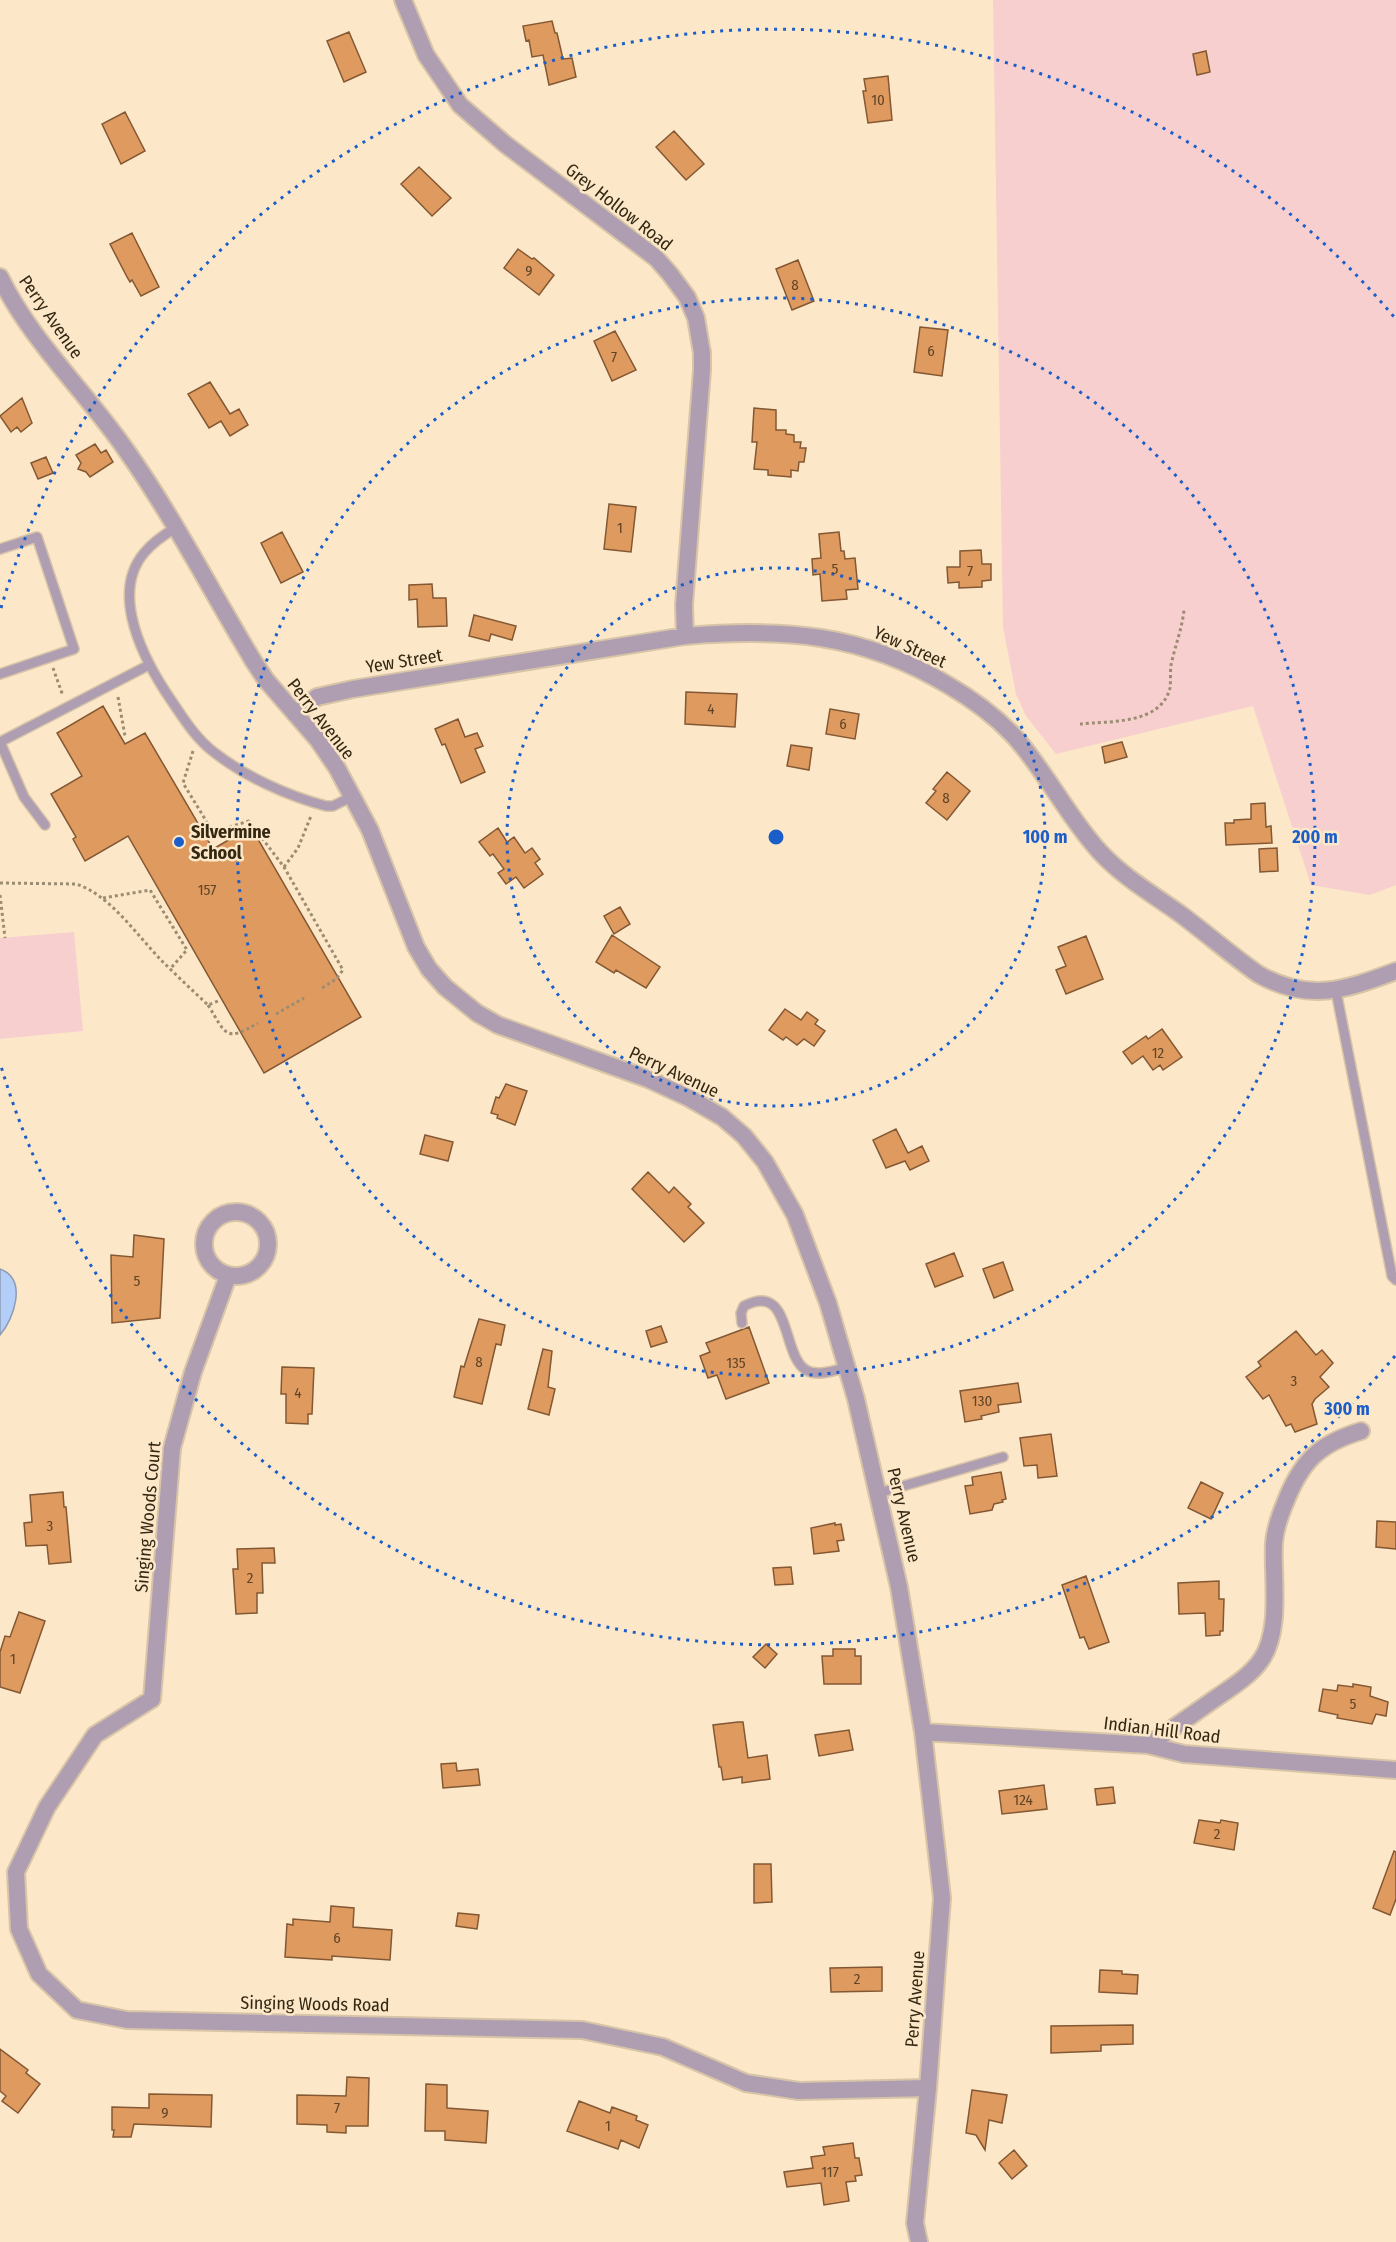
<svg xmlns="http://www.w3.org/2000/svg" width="1396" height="2242" font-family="'Fira Sans Condensed',sans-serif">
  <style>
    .green { fill: #f6cfce }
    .water { fill: #b3cef8; stroke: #8d9cb3; stroke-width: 1.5 }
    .building { fill: #df9a60; stroke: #835833; stroke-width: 1.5 }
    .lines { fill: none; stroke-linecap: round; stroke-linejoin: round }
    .service-casing { stroke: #d8c5a8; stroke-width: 12 }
    .minor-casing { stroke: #d8c5a8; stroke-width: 20 }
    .path { stroke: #9c8c71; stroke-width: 3; stroke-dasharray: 3 3; stroke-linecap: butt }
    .service { stroke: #af9eb2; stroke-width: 9 }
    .minor { stroke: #af9eb2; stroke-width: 16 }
    .ring { fill: none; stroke: #1b5dc9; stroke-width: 3; stroke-dasharray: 3 6 }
    .poi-dot { fill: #1b5dc9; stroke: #fce8c9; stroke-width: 2 }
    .labels { text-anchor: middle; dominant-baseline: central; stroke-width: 5; stroke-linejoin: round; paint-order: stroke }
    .number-label { font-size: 15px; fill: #5f4426 }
    .street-label { font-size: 18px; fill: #342813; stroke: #fce8c9 }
    .poi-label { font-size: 18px; font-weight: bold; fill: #342813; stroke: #fce8c9; text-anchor: start }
    .centre { fill: #1b5dc9; stroke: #fce8c9; stroke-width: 3 }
    .ring-label { font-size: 18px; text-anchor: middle; font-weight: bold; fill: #1b5dc9; stroke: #fce8c9; stroke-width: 5; stroke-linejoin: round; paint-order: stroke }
  </style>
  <rect width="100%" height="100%" fill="#fce8c9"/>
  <!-- green -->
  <path class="green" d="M993,0H1396V885L1370,895L1311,885L1253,706L1056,754L1026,716L1016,694L1003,627Z
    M74,932L83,1031L0,1039V938Z"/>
  <!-- water -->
  <path class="water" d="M0,1269C28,1279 14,1319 0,1335Z"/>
  <!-- building -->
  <path class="building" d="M552,21L555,33H557L563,59L572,58L576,77L549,85L543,55L532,57L529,40L526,41L523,26Z
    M349,32L366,72L344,82L327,41Z
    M1206,51L1210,72L1197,75L1193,54Z
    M888,76L892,120L868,123L863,91H866L864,79Z
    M125,112L145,151L121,164L102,124Z
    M674,131L704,164L686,180L656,147Z
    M419,167L451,198L432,216L401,184Z
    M132,233L159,287L141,296L132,280L130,282L127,277L110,244Z
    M518,249L532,259L534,258L554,275L539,295L504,268Z
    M798,260L814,301L792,310L776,269Z
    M920,327L948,330L942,376L914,372Z
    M615,331L636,370L612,381L594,341Z
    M210,382L230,414L239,409L248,425L230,436L221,421L209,428L188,394Z
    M22,398L32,423L21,432L17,427L11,432L0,416Z
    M754,408L776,410V430H786V434L794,435V442H801L800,448H806L804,462H799L798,471L791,470V477L768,475V470L754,469L757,442H752Z
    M95,444L101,453L106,450L113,462L90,477L86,472L78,469L81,463L76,455Z
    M46,457L53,473L38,479L31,463Z
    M609,504L636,507L631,552L604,549Z
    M282,532L303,572L281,583L261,543Z
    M839,532L841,551H844L845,559L855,558L858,589L846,590L847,599L822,601L820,574L813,575L812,559L821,558L819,534Z
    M981,550L982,564H991V580L982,581V587L959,588V582L948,583L947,567H960V551Z
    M432,584L433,598H446L447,626L418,627L417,599L409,600V585Z
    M474,615L516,626L512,640L491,634L489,641L469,636Z
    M686,692L737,694L735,727L685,724Z
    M103,706L125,744L145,733L213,849L251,827L361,1017L264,1073L128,836L85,861L73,839L76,837L51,794L82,776L57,733Z
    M830,709L859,714L855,739L826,734Z
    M458,719L465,737L477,733L483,746L475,749L485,772L461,783L445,744L442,745L435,729Z
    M1122,742L1127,757L1105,763L1102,747Z
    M791,745L812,748L809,770L787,766Z
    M947,772L970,791L947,820L926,803L936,791L933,789Z
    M1265,803L1266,827L1271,826L1272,843L1226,845L1225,823H1234V820L1251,819V804Z
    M498,828L507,842L514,837L525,853L532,848L540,859L535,863L543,874L524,888L516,877L506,884L498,873L504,869L493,854L490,856L479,842Z
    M1277,848L1278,871L1260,872L1259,849Z
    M620,907L630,924L614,934L604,916Z
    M612,935L660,967L646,988L616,970L614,973L596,962Z
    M1086,936L1103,979L1066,994L1056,970L1066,966L1058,947Z
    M785,1009L801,1020L807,1012L818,1020L815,1024L825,1031L814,1046L804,1039L797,1045L786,1037L783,1040L769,1030Z
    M1162,1029L1182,1057L1163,1070L1160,1065L1153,1070L1143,1056L1132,1064L1123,1052L1146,1036L1148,1039Z
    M506,1084L527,1091L515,1125L497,1118L498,1115L491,1113L496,1097L499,1098Z
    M896,1129L908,1153L922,1146L929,1161L910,1170L905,1161L886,1168L873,1140Z
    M425,1135L453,1142L448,1161L420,1154Z
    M648,1172L669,1193L674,1187L691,1204L688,1207L704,1223L684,1242L632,1189Z
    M134,1235L164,1239L160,1318L112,1323L111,1255L133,1257Z
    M954,1253L963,1276L935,1287L926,1264Z
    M1003,1262L1013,1290L994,1298L983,1269Z
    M479,1319L505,1325L501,1345L496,1344L482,1404L454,1397L461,1366L464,1367Z
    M661,1326L667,1342L651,1347L646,1331Z
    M749,1327L769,1383L726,1399L717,1375L708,1378L700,1356L710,1352L706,1343Z
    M1296,1331L1316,1355L1322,1350L1333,1363L1320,1377L1329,1387L1315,1399L1312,1404L1317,1424L1295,1432L1291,1424L1286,1426L1269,1395L1263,1399L1246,1377L1261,1366L1258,1362Z
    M543,1349L552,1351L548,1387L555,1389L549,1415L528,1409Z
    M282,1367L314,1368L312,1414H308V1424L286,1423V1394H281Z
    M1018,1383L1021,1402L998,1405L999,1412L981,1416L982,1419L965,1422L960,1391Z
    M1051,1434L1057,1476L1038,1478L1037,1465L1024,1466L1020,1438Z
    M1001,1472L1006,1499L1002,1500L1003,1502L994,1504L992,1510L970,1514L965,1486L973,1485L972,1477Z
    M1201,1482L1223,1493L1211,1519L1188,1508Z
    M63,1492L64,1507H66L71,1562L49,1564L47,1545L26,1546L24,1523L32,1522L30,1495Z
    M1377,1521L1396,1522V1549L1376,1547Z
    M835,1523V1525L841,1524L844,1540L837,1541L839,1551L814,1554L811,1528Z
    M274,1548L275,1563H262L263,1593H257V1613L236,1614L233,1569H238L237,1549Z
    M791,1567L793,1584L775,1585L773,1568Z
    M1086,1576L1109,1642L1089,1649L1084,1637L1080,1638L1062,1585Z
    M1219,1581V1599H1224L1223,1631H1220V1635L1206,1636L1205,1613L1179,1614L1178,1583Z
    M19,1612L45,1621L20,1693L0,1687V1652L5,1636L10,1637Z
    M766,1644L777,1654L765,1668L753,1657Z
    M833,1649H855V1656H861V1684H824L822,1656H833Z
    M1353,1684L1371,1687L1370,1696L1388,1702L1386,1716L1376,1714L1372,1724L1337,1718L1338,1715L1319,1711L1323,1689L1337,1691L1338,1685L1353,1687Z
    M738,1722H743L748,1758L767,1755L770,1779L742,1783V1777L723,1780L721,1767H719L713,1725Z
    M849,1730L853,1750L819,1756L815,1735Z
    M456,1763L457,1771L478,1769L480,1785L443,1788L441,1764Z
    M1044,1785L1047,1809L1002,1814L999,1791Z
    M1113,1787L1115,1803L1097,1805L1095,1789Z
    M1199,1820L1220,1823L1221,1820L1238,1823L1234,1850L1194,1843Z
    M1394,1851L1396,1852V1899L1390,1915L1373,1908Z
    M754,1864H771L772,1902L754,1903Z
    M331,1906L354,1908L353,1927L392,1930L390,1960L332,1956V1960L285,1957L287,1924L293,1925V1919L330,1922Z
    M458,1913L479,1915L477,1929L456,1926Z
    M882,1967V1991L831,1992L830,1968Z
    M1100,1970L1122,1971V1974L1138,1975L1137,1994L1099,1992Z
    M1133,2025V2044L1101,2045V2051L1051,2053V2026Z
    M0,2049L28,2070L26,2073L40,2084L18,2113L2,2101L6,2096L0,2091Z
    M347,2077L369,2078L368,2126H346V2133L327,2132V2125L297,2124V2095L346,2096Z
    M426,2084L447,2085V2108L488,2111L486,2143L445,2140V2131H425Z
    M972,2090L1007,2095L1002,2123L989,2120L985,2150L976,2135L966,2133Z
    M149,2094L212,2095L211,2127L134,2124L131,2137H113L114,2130H112V2107L149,2108Z
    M579,2101L610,2113L612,2107L637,2116L636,2120L648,2125L639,2148L621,2140L618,2149L567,2131Z
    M853,2143L855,2158H859L862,2175L855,2176L856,2181L846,2182L849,2201L824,2205L821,2183L787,2187L784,2172L813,2168L811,2157L825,2155L823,2147Z
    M1014,2150L1027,2166L1012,2179L999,2163Z"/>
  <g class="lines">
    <defs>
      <path id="service" d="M177,527C165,534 153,542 144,553C109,595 145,662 171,700C184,719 196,739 215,753C246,777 288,796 326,806H333L353,796
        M0,549L37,537L74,649L0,674
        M0,742L149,665
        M0,742L24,797L45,825
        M1336,991L1392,1276L1396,1280
        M742,1323L741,1313L744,1306C792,1281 781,1355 806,1370C817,1377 836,1370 848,1367
        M879,1493L1003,1457"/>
      <path id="minor" d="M403,0L426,55L460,105L505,144L656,258L670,274L687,297L696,318L702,353V370L684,605L685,636
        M0,277C31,341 86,392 126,450C174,518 211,591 254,662L266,680L318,740L337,768L370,830L416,947L429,969L445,987L477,1013L498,1025L648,1079L689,1098L722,1117L744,1136L765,1162L795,1215L828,1303L856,1399L899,1587L923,1732L942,1898L928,2088L915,2223L919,2242
        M295,714L317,697L353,689L685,636C783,628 862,633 948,685C972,699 994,715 1013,735C1046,771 1067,816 1100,852C1122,876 1152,894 1179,913C1206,933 1231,955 1258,974C1309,1003 1345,990 1396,971
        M204 1244a32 32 0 1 1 64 0a32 32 0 1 1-64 0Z
        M228,1276L193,1372L172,1448L152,1699L95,1735L47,1807L16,1872L19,1929L39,1974L77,2010L127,2020L582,2030L663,2047L746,2083L799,2091L928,2088
        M923,1732L1148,1745L1184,1754L1396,1770
        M1148,1745C1171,1730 1193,1714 1216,1698C1232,1687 1250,1676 1261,1660C1282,1630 1272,1577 1274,1543C1275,1530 1280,1515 1285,1503C1301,1462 1318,1444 1361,1431"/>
    </defs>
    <!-- service casing -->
    <use href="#service" class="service-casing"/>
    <!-- minor casing -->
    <use href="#minor" class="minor-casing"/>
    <!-- path -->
    <path class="path" d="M53,668L63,696
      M118,697L125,736
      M1080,724C1108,721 1161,725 1170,688C1171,681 1170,672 1171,665C1175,646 1182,629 1184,610
      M193,751L183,783L213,832L249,821L284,867L343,970L336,979L322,988
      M284,867L298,848L311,816
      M0,883L76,884C109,894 137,935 161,960C176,975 192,990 208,1005L218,1001
      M0,895L5,938
      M103,898L150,890L187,950L170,969
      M208,1005C226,1034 225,1043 258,1023
      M276,1014L304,998"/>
    <!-- service -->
    <use href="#service" class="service"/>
    <!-- minor -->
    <use href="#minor" class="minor"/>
  </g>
  <!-- distance rings -->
  <g class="ring">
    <circle cx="776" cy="837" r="269"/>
    <circle cx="776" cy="837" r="539"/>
    <path d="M1395 1356A808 808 0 0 1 1 1066M1 608A808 808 0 0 1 1395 318"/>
  </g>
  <!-- markers -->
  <circle class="poi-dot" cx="179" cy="842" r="6"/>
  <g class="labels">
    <!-- number labels -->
    <g class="number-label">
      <text x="878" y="100">10</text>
      <text x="529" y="271">9</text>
      <text x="795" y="285">8</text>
      <text x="931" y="351">6</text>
      <text x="614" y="357">7</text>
      <text x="620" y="528">1</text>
      <text x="835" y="569">5</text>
      <text x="970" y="571">7</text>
      <text x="711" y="709">4</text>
      <text x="843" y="724">6</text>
      <text x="946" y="798">8</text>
      <text x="207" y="890">157</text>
      <text x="1158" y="1053">12</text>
      <text x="137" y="1281">5</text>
      <text x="479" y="1362">8</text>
      <text x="736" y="1363">135</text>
      <text x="1294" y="1381">3</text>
      <text x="298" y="1393">4</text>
      <text x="982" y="1401">130</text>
      <text x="50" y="1526">3</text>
      <text x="250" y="1578">2</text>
      <text x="13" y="1659">1</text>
      <text x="1353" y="1704">5</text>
      <text x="1023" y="1800">124</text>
      <text x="1217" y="1834">2</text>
      <text x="337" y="1938">6</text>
      <text x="857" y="1979">2</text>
      <text x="337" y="2108">7</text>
      <text x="165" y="2113">9</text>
      <text x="608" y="2126">1</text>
      <text x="830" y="2172">117</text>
    </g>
    <!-- street labels -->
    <g class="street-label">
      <text transform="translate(619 207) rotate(38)">Grey Hollow Road</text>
      <text transform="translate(51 317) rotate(55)">Perry Avenue</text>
      <text transform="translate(910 647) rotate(24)">Yew Street</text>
      <text transform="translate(404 661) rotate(-9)">Yew Street</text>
      <text transform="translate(321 719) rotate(52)">Perry Avenue</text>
      <text transform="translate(674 1072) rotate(25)">Perry Avenue</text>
      <text transform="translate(904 1515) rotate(77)">Perry Avenue</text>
      <text transform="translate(148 1517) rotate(-85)">Singing Woods Court</text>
      <text transform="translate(1162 1730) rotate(7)">Indian Hill Road</text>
      <text transform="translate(915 1999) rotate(-86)">Perry Avenue</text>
      <text transform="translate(315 2004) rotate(1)">Singing Woods Road</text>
    </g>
    <!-- poi labels -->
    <g class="poi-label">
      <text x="191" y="832">Silvermine<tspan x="191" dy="21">School</tspan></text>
    </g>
  </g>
  <circle cx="776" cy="837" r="9" class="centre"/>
  <g class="ring-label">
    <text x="1045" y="843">100 m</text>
    <text x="1315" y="843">200 m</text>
    <text x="1347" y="1415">300 m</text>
  </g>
</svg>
